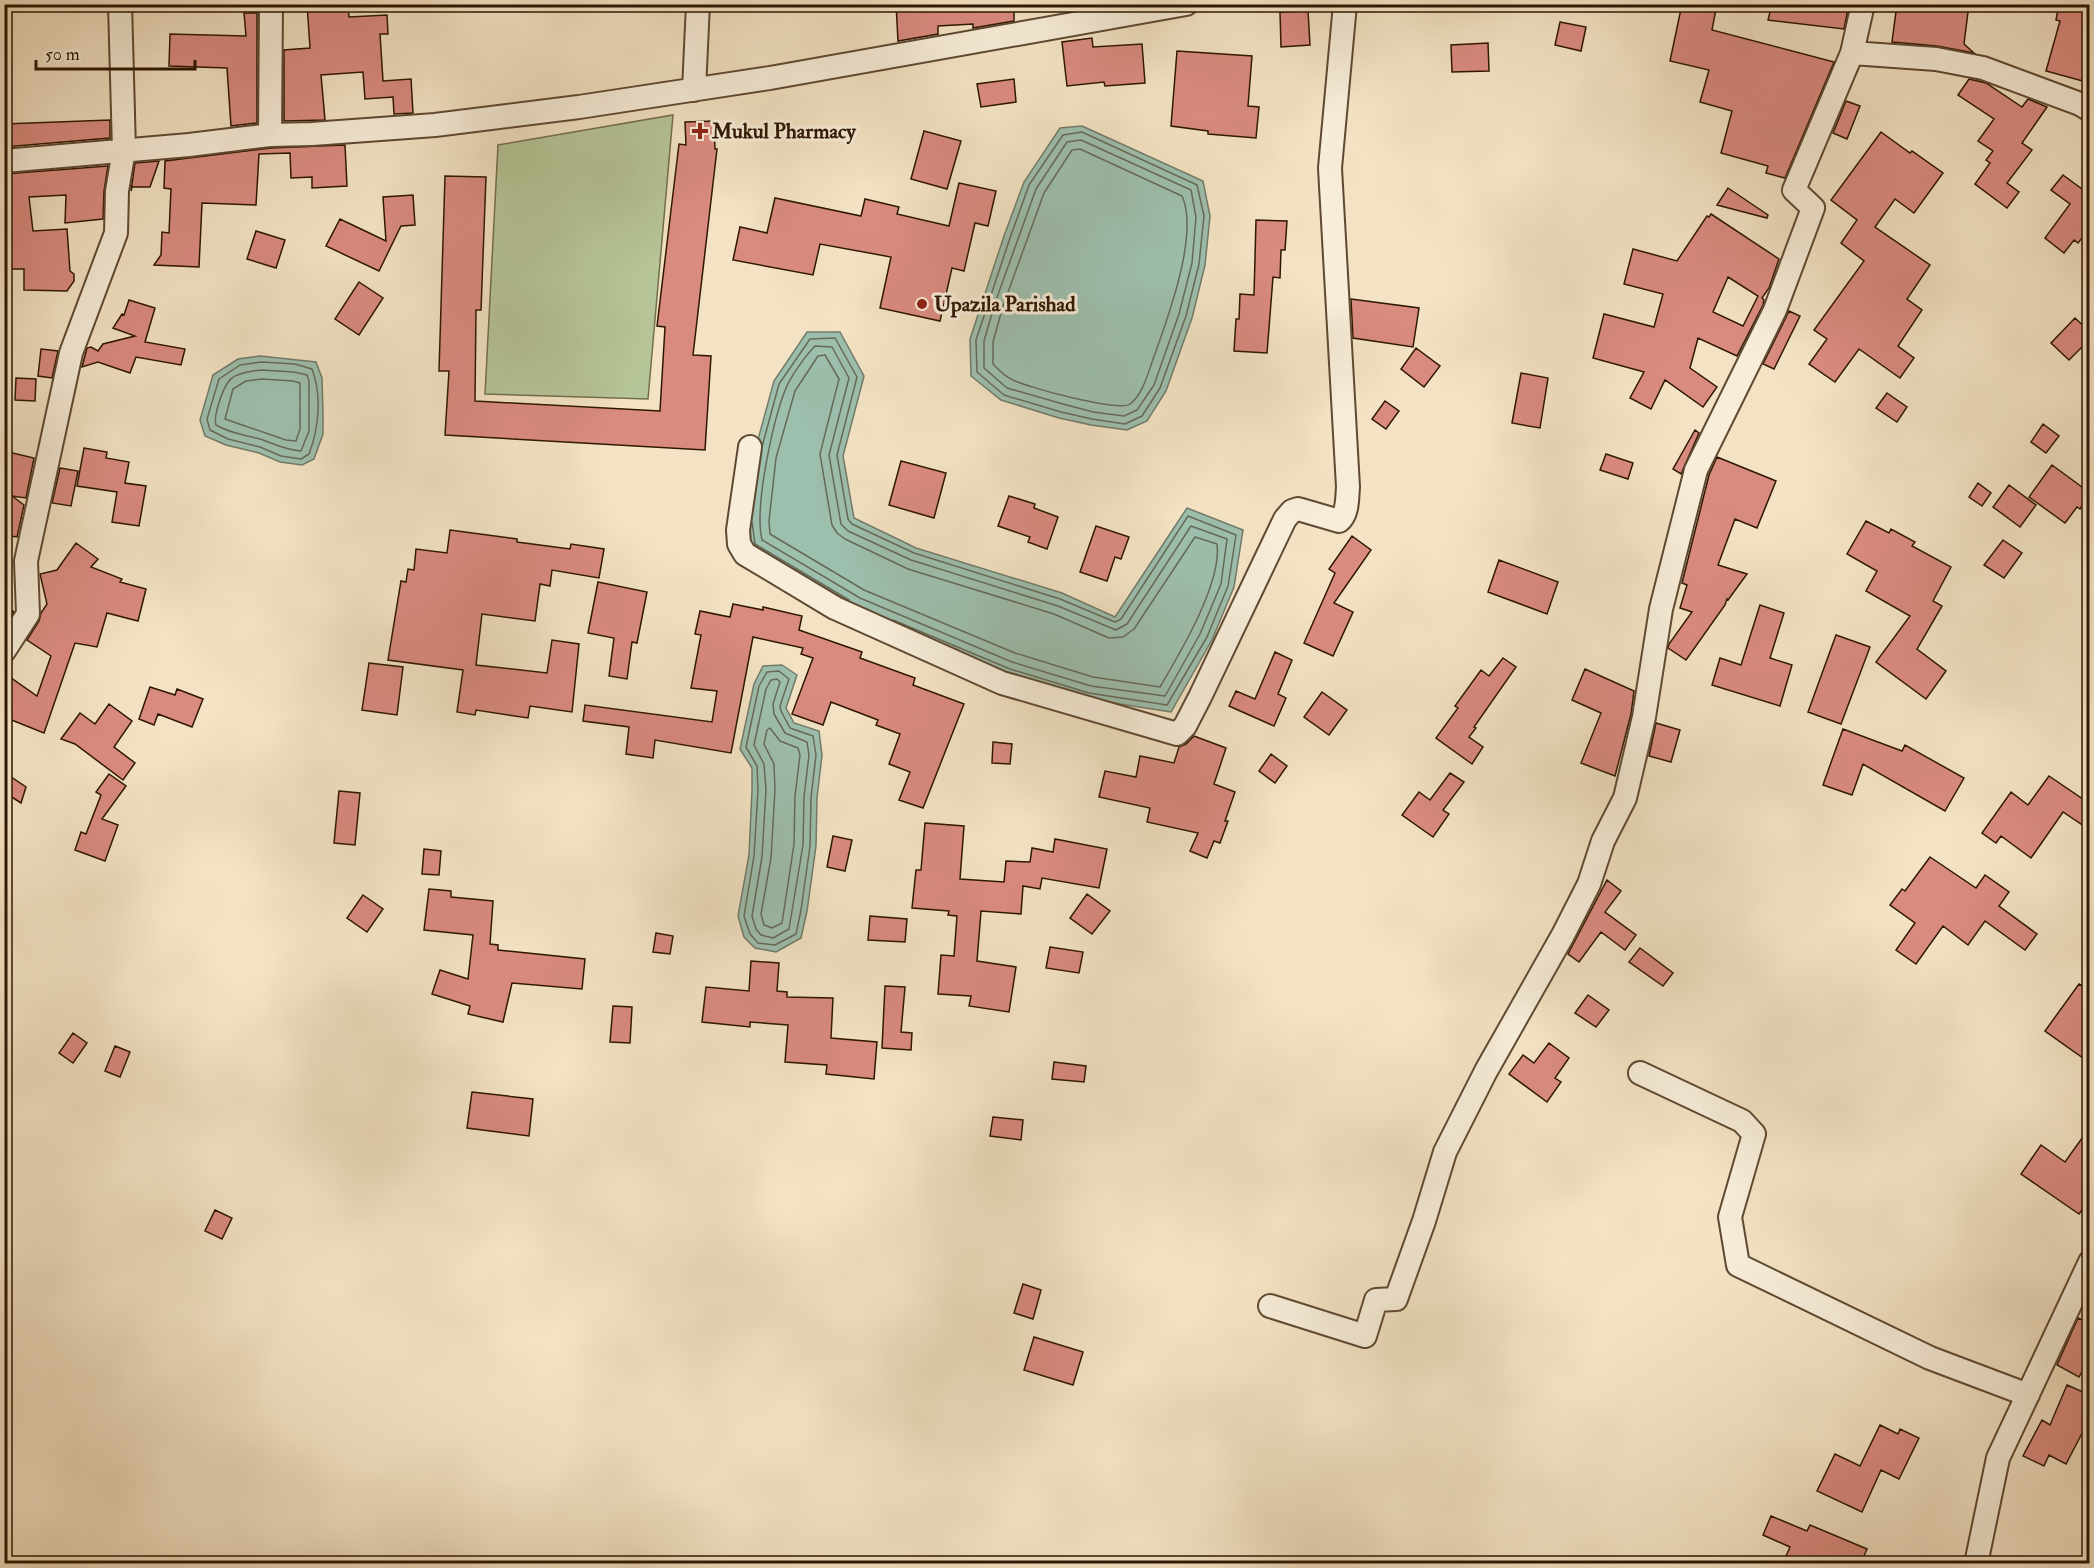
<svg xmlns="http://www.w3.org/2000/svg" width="2094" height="1568" font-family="'IM FELL Double Pica',serif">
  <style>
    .green { fill: #b6c597; stroke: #726e4c; stroke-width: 1.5 }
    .water { fill: #9dbfae; stroke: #717b69; stroke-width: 1.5 }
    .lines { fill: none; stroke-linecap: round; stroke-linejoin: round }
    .shore { stroke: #666a58; stroke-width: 1.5 }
    .building { fill: #da8b80; stroke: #2e1602; stroke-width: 1.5; fill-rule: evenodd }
    .minor-casing { stroke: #5f4932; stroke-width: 26 }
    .minor { stroke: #f7edd9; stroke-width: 22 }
    .poi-dot { fill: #8f2418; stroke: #f7edd9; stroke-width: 2 }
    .labels { text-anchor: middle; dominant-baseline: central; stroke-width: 6; stroke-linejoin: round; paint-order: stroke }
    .poi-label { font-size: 21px; font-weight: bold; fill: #2e1602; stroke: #f7edd9; text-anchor: start }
  </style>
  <rect width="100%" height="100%" fill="#f3e3c4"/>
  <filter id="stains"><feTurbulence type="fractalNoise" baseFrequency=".00333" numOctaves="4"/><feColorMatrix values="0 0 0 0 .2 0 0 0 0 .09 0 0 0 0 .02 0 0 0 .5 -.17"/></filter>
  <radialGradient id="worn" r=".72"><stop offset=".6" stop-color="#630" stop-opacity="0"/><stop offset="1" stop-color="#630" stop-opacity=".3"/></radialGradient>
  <!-- green -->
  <path class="green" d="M673,115L648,399L485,394L498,145Z"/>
  <!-- water -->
  <path class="water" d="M1082,126L1203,181L1210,216L1205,265L1192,318L1166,391L1147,421L1127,430L1091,425L1059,418L1001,400L971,376L970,339L1004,236L1024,182L1060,128Z
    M807,332H840L864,376L843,456L854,518L916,548L1062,593L1115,617L1187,508L1243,530L1234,587L1212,640L1171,712L1088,699L1008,675L853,610L748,547L754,454L774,381Z
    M260,356L316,362L322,378L323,414V434L314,459L302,465L280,462L259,453L226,445L205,436L200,420L213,375L238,359Z
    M782,665L797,675L786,708L794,723L819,731L822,755L817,798L816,846L807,911L801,938L776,952L755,948L744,937L738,916L749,855L752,790V768L740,749L754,684L763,666Z"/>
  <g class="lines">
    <!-- shore -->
    <path class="shore" d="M1082,132L1197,185L1204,216L1199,264L1186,316L1160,388L1142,416L1125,424L1092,419L1061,412L1004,395L977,372L976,340L1010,238L1029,185L1063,135Z
      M1081,140L1191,190L1196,217L1192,263L1179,314L1154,385L1137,410L1124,416L1093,412L1063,404L1007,388L984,368V341L995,303L1036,189L1067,142Z
      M1080,149L1182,196C1199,233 1169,314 1156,351C1150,366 1144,394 1130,404C1119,412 1024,387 1011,379C1004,376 998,369 993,364V342L1003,306L1044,193L1072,150Z
      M815,346L832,347L849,378L829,455L841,524L848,531L911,560L1058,606L1116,630L1127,624L1191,526L1227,539L1221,584L1200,634L1165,696L1091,686L1012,662L860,598L762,540C754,507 773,420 786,388C791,376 806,355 815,346Z
      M825,355L839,379L820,454L832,525L837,533L845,539L908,569L1054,614L1109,638L1123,637L1134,629L1195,537L1217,544C1222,583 1180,653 1160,687L1093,677L1015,653L864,590L770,534L769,521L776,458L795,391L818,356Z
      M261,362L295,364L312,369C322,395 319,428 309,454L301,459L281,456L260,447L228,439L210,430L207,419L219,379L240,365Z
      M261,370L294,372L307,375L309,381V431L301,451C287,450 276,445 263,440C247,435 231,434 216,425C214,418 216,413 218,406C226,378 231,373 261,370Z
      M262,379L293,381L300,383V429L296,441L286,440L225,419L233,389L246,381Z
      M762,447L779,384L810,339L835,338L857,377L837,455L848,519L852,524L914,553L1060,599L1115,622L1121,619L1188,516L1236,535L1228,586L1207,637L1167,705L1089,693L1010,669L893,620
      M752,522L755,544L849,600
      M779,671L789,679L780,706L781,711L790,728L813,736L816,755L811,798L810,846L801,910L796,934L775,945L758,943L750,934L744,916L754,856L758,790L757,766L746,747L759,686L767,672Z
      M777,679L780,682L773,704L774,714L785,733L807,742L809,755L804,797L803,845L789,929L773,938L761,935L756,929L752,916L762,857L766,790L764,764L754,745L766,689L771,680Z
      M770,728L780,741L798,748L800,755L795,796L794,844L782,923L772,928L764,925L761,914L771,858L775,790L774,764L764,744L767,730Z"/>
  </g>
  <!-- building -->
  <path class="building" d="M307,4H348L349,17L387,15L388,34H380L383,81L411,79L413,113L394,114L393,97L365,99L363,72L321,75L325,120L284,121V50L310,48Z
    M896,4H1014V21L973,28V24L938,26V34L898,41Z
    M1682,4H1717L1712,30L1834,62L1785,178L1766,173L1768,166L1721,153L1732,111L1700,102L1709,70L1670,61Z
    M1772,4H1849L1844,29L1768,20Z
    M1897,4H1969L1964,44L1974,53L1937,46L1892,42Z
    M2059,4H2090V83L2046,71L2060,21L2056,20Z
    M1308,11L1310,45L1281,47L1280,12Z
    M244,13H257V123L231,126L227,68L169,66L170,34L246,36Z
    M1560,22L1586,27L1581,51L1555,45Z
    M1092,38L1093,47L1142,44L1145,83L1105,86L1104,82L1067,86L1062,42Z
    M1488,43L1489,71L1452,72L1451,45Z
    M1177,51L1252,56L1248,106L1259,107L1256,138L1208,134V131L1171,126Z
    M1014,79L1016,102L981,107L977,84Z
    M1969,79L1986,83L2022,107L2028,99L2047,107L2022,143L2032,150L2007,183L2019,192L2007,208L1975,184L1990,163L1986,160L1993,151L1978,141L1994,119L1958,95Z
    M1846,101L1860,106L1847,139L1833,133Z
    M110,120V138L4,147V124Z
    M714,121L715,149H717L693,355L711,356L705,450L445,435L449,371H439L445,176L486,177L481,310H476L475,401L660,411L665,327L657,326L679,144L686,145L685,122Z
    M924,131L961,141L947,189L911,179Z
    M1881,132L1910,153L1912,151L1943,173L1914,213L1895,199L1875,227L1930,265L1907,299L1922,310L1898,346L1914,358L1900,378L1859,349L1835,382L1809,364L1827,339L1814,330L1864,261L1841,243L1857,220L1831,200Z
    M345,145L347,186L312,188V177L291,178L290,153L259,154L256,205L202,203L199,267L154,265L161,255L162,232L169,233L171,189L164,188L165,161L271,148Z
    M159,161L150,187H132L131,191L135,163Z
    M108,166L104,191L103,219L65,223L66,195L29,197L33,231L67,229L70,271L74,274V281L67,291L24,290V269H5V251H9L4,174Z
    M2063,175L2090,195V228L2078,243L2074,240L2064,253L2045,238L2070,204L2051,190Z
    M959,183L996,191L988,226L975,223L964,271L952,268L940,321L880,308L891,257L820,244L813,275L733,260L740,227L767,233L775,198L861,216L865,199L899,207L897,214L949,226Z
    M1728,188L1768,215L1767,218L1717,205Z
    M413,195L415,225L401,226L379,271L326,246L340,219L386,241L383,197Z
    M1711,214L1779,259L1769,288L1762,298L1764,300L1763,305L1737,356L1698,338L1690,368L1717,387L1703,407L1665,380L1651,409L1630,398L1644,372L1593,358L1604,314L1654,327L1663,294L1624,284L1633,249L1677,261L1707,216L1709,217ZM1728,277L1758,296L1743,326L1713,312Z
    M1256,220L1287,221L1285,250H1281L1280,278L1273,277L1267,353L1234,351L1236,319H1239L1240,294L1254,295Z
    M256,231L285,240L276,268L247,259Z
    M359,282L383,298L359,335L335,319Z
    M1351,299L1419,308L1413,347L1353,338Z
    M129,300L155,308L145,342L185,349L181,365L136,357L130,373L98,362L82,367L87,348L91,347L98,351L103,344L135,336L113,328L122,314L124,315Z
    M1789,311L1800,316L1774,369L1763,364Z
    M2075,318L2090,332V339L2069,360L2051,343Z
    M1416,348L1440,366L1424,387L1401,369Z
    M41,349L58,351L52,378L38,376Z
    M1521,373L1548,378L1540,428L1512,423Z
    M16,378L36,379L35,401L15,400Z
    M1887,393L1907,407L1897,422L1876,408Z
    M1385,401L1399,411L1386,429L1372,419Z
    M2043,424L2059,436L2046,453L2031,442Z
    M1695,430L1699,433L1681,474L1673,469Z
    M84,448L107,452L106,458L129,462L125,483L146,486L139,526L112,522L117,492L77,486Z
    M4,451L34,458L26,498L12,496L24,505L17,537L4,535Z
    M1606,454L1633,463L1628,479L1600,470Z
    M1717,457L1776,481L1757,528L1735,519L1718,565L1747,574L1728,600L1727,599L1725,605L1686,660L1668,648L1669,644L1692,612L1680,608L1687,585L1682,583L1709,475Z
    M901,461L946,473L934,518L889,505Z
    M2052,465L2090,493L2080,509L2077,507L2065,523L2029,497Z
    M60,468L78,471L71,506L52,503Z
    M1978,483L1991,493L1982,506L1969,497Z
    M2009,485L2036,505L2020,527L1993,507Z
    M1009,496L1035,504L1034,508L1058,517L1047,549L1028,542L1030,537L998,526Z
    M1866,521L1889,533L1891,529L1915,542L1912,546L1951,567L1933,601L1942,606L1917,649L1946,671L1926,699L1876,662L1910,616L1866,591L1877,571L1847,554Z
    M1096,526L1129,537L1121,559L1115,557L1107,581L1080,572Z
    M450,530L517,539V542L570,549L571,544L604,549L599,578L552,570L550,586L540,584L535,621L482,614L476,665L547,673L552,640L579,644L572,712L530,706L528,718L476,710L475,715L457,712L463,670L388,660L401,581L406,582L408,569L414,570L416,549L447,553Z
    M1352,536L1371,550L1334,603L1353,612L1333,656L1304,643L1335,573L1329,569Z
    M2003,540L2022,553L2004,578L1984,565Z
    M76,543L98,559L91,567L122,579L120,582L146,589L138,621L107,613L97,647L75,643L44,733L4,717V673L37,696L51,656L27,640L39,621L41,613L47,604L40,574L57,570Z
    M1499,560L1558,582L1547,614L1488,592Z
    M598,582L647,592L637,643L632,642L627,679L609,676L614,638L588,633Z
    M733,604L763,610V607L802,616L799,630L862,652L860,658L915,678L913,685L964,704L923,808L899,800L910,772L889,764L900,734L876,725L878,720L831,702L823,725L792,714L813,658L801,654L803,648L753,637L731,753L655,740L653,758L626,754L629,727L583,721L585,705L712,722L717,691L691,688L701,635L695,634L700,611L730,617Z
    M4,605L14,612L4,625Z
    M1760,605L1784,613L1770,658L1792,665L1780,706L1712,685L1720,658L1741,665Z
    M1836,635L1870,647L1841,724L1808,712Z
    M1275,652L1292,660L1278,694L1286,698L1274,726L1229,706L1236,691L1255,699Z
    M1503,658L1516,667L1474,727L1476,728L1469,737L1483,747L1472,764L1436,738L1458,708L1455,706L1481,670L1489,676Z
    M369,663L403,667L397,715L362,710Z
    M1585,669L1634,691L1631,714L1615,776L1581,763L1601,713L1572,700Z
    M150,687L175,695L177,689L203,699L192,727L158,714L154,725L139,719Z
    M1322,692L1347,710L1329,735L1304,717Z
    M109,704L132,721L114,747L135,763L123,780L75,744L61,739L80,713L95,724Z
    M1656,723L1680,730L1671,762L1649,756Z
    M1843,729L1902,751L1905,745L1964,778L1945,811L1863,764L1852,795L1823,785Z
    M1194,736L1226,748L1214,784L1235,792L1225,821H1228L1220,843L1214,841L1207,858L1190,851L1198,833L1147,822L1150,808L1099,797L1105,771L1136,777L1140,756L1174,763L1179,747L1186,744Z
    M993,742L1012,744L1010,764L992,763Z
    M1271,754L1287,766L1275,783L1259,771Z
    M4,772L26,787L21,803L4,792Z
    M1450,773L1464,782L1443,810L1449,814L1433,837L1402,815L1419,792L1430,800Z
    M109,774L126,786L102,819L118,825L105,861L75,850L81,832L86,834L101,795L96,792Z
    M2049,776L2090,804V830L2063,812L2031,858L2001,836L1996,843L1982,833L2011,792L2028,805Z
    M339,791L360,793L355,845L334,843Z
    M925,823L964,826L960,879L1004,882L1006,861L1030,862L1032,848L1053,852L1055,839L1107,849L1099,888L1042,878L1040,889L1023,886L1021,914L981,911L977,961L1016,967L1009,1012L969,1006L971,996L938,994L941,955L954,956L957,916L948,915L949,911L912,908L916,870H921Z
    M833,836L852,840L845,871L827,867Z
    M424,849L441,851L439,875L422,874Z
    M1930,857L1976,888L1985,875L2009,892L1999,906L2037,934L2025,950L1985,921L1968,945L1943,926L1916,964L1896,950L1915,923L1890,905L1902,889L1905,891Z
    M1607,880L1621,891L1605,912L1636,935L1625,950L1601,932L1579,962L1568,954Z
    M429,889L451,891V897L493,901L490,944L498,945V950L585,959L582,989L512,983L503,1022L468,1014L470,1006L432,994L440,970L468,979L473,935L424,930Z
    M1087,894L1110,911L1092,934L1070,918Z
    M363,895L383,909L367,932L347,918Z
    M870,916L907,919L905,942L868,940Z
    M656,933L673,936L670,954L653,952Z
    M1050,947L1083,952L1079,973L1046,968Z
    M1640,948L1673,973L1663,986L1629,962Z
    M751,961L779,963L777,991L787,992V997L833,998L831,1038L877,1042L874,1079L826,1074L827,1065L785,1062L788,1025L750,1022V1027L702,1022L706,987L749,991Z
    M2079,984L2090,991V1063L2045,1031Z
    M885,986L905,987L901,1032L912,1033L911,1050L882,1048Z
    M1588,995L1609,1010L1596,1027L1575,1013Z
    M613,1006L632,1007L630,1043L610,1042Z
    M73,1033L87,1043L73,1063L59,1053Z
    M1549,1043L1569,1058L1555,1078L1561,1082L1547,1102L1509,1074L1523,1055L1534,1063Z
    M115,1046L130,1052L120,1077L105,1071Z
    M1054,1062L1086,1066L1084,1082L1052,1079Z
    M472,1092L533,1099L529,1136L467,1128Z
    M993,1117L1023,1120L1021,1140L990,1136Z
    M2090,1127V1199L2079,1214L2021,1174L2041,1145L2065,1162Z
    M215,1210L232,1218L222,1239L205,1231Z
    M1023,1284L1041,1290L1033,1319L1014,1313Z
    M2078,1318L2090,1323V1357L2079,1377L2057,1365Z
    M1034,1337L1083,1352L1073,1385L1024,1370Z
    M2067,1385L2090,1395V1418L2066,1464L2049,1455L2044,1466L2023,1456L2042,1420L2050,1425Z
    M1880,1425L1898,1434L1900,1429L1919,1438L1899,1479L1881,1470L1862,1512L1817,1491L1835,1454L1860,1466Z
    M1771,1516L1807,1531L1810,1525L1867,1549L1861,1563H1783L1790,1547L1763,1535Z"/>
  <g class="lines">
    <defs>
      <path id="minor" d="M1852,53L1936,59L1983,68L2080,104L2090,110
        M694,90L698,4
        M270,135L271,4
        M4,161L189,145L270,135L312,134L435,125L579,107L770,78L1186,4
        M750,447L738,530L739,544L745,554L835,608L1002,683L1177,734L1185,726L1200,697L1285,519L1292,511L1298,509L1339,521C1348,514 1347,498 1348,487L1330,168L1345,4
        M4,651L28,614L26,561L71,353L116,233L117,191L124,150L120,4
        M1640,1073L1742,1121L1754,1134L1730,1217L1738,1265L1930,1358L2028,1395
        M1270,1306L1365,1336L1376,1300L1396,1299L1424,1221L1445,1152L1486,1071L1563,935L1589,884L1603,841L1625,798L1644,717L1661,609L1696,470L1775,310L1813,208L1794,190L1852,53L1863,4
        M1976,1564L1998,1458L2090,1262"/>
    </defs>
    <!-- minor casing -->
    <use href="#minor" class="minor-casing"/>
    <!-- minor -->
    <use href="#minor" class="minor"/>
  </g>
  <!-- markers -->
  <g class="poi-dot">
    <path d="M697 122h6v6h6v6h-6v6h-6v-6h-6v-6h6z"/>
    <circle cx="922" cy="304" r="6"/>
  </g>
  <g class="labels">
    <!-- poi labels -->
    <g class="poi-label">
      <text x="712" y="131">Mukul Pharmacy</text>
      <text x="934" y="304">Upazila Parishad</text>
    </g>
  </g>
  <!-- margin -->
  <rect width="2094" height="1568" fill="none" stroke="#f3e3c4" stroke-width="24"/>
  <rect x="6" y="6" width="2082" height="1556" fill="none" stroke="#2e1602" stroke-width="3"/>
  <rect x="12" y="12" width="2070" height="1544" fill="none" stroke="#2e1602" stroke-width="1.5"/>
  <!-- scale -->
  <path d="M36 60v9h159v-9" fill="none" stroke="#2e1602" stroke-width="3"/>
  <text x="45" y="60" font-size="18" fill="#2e1602" stroke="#f7edd9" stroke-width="4.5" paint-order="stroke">50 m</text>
  <rect width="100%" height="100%" filter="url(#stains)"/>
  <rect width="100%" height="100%" fill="url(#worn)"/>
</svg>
